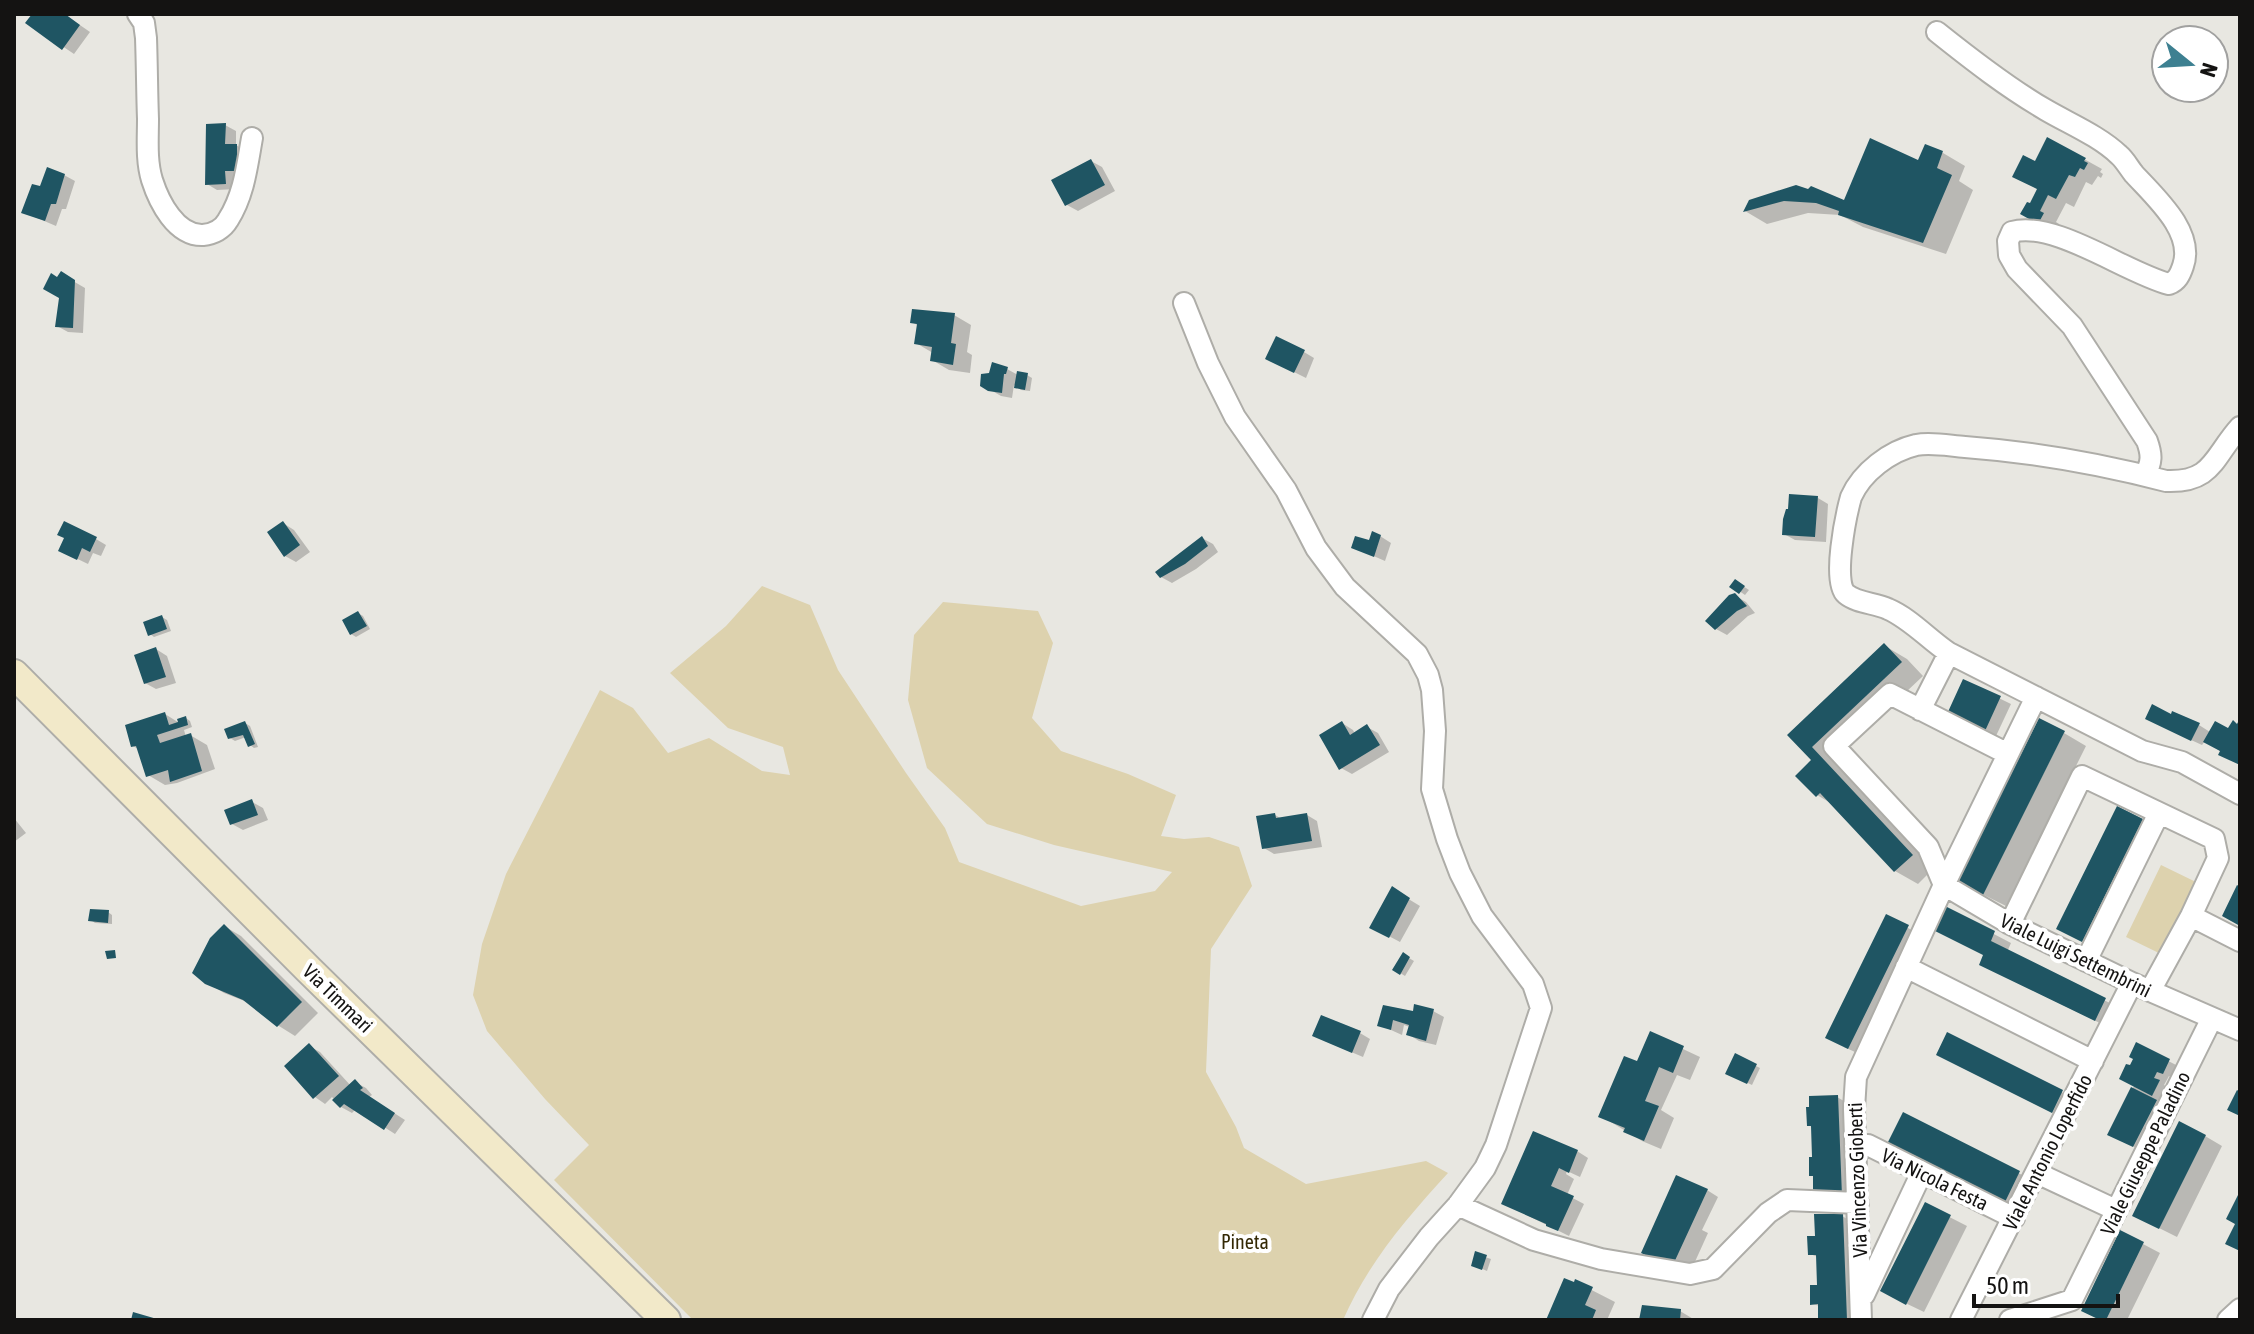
<svg xmlns="http://www.w3.org/2000/svg" width="2254" height="1334" font-family="'Asap Condensed',sans-serif">
  <style>
    .green { fill: #ddd2ae }
    .shadow { fill: #0003 }
    .building { fill: #1f5563 }
    .lines { fill: none; stroke-linecap: round; stroke-linejoin: round }
    .street-casing { stroke: #aeada8; stroke-width: 24 }
    .secondary-casing { stroke: #aeada8; stroke-width: 32 }
    .street { stroke: #fff; stroke-width: 20 }
    .secondary { stroke: #f2e9c9; stroke-width: 28 }
    .labels { text-anchor: middle; dominant-baseline: central; stroke-width: 8; stroke-linejoin: round; paint-order: stroke }
    .street-label { font-size: 20px; fill: #141312; stroke: #fff }
    .park-label { font-size: 20px; fill: #332804; stroke: #fff }
  </style>
  <rect width="100%" height="100%" fill="#e8e7e1"/>
  <!-- green -->
  <path class="green" d="M762,586L810,605L838,670L906,773L945,828L959,862L1081,906L1155,891L1172,872L1054,845L987,824L927,768L908,700L914,635L943,602L1038,611L1053,643L1032,718L1061,751L1128,774L1176,795L1161,836L1184,839L1209,837L1239,847L1252,886L1211,949L1206,1072L1236,1127L1244,1148L1306,1184L1426,1161L1448,1173C1406,1219 1368,1263 1343,1320H693L554,1180L589,1145L545,1099L487,1031L473,995L482,944L506,874L600,690L633,708L668,753L709,738L762,771L790,775L783,747L728,728L670,673L726,626Z
    M2161,865L2198,883L2163,955L2126,937Z"/>
  <!-- shadow -->
  <path class="shadow" d="M35,14H64L90,32L74,54L28,23Z
    M225,125L236,131V145L247,152L236,189L217,190L207,184Z
    M2048,139L2102,169L2100,172L2103,174L2101,178L2098,176L2092,185L2086,182L2074,207L2066,203L2056,222L2059,224L2056,231L2039,223L2031,206L2039,190L2015,177L2035,163Z
    M1926,147L1943,153L1965,166L1959,181L1973,190L1946,254L1863,227L1840,215L1808,213L1767,224L1745,211L1751,202L1796,187L1845,202L1919,163Z
    M1091,161L1102,167L1115,191L1078,211L1067,205Z
    M64,175L75,181L66,209H62L56,226L23,212L41,189Z
    M61,274L85,288L83,333L68,332L57,326L61,298L57,279Z
    M954,315L971,325L967,352L972,355L970,373L949,370L932,360L933,353L916,343L919,326L912,322Z
    M1304,352L1314,358L1306,378L1278,364Z
    M1007,369L1018,375H1027L1032,378L1030,391L1021,390L1014,385L1012,398L1001,396L982,385Z
    M1818,498L1828,504L1826,542L1795,540L1784,534Z
    M283,523L294,530L310,552L296,562L285,556Z
    M1380,536L1391,543L1385,561L1353,547L1371,542Z
    M1202,538L1213,544L1218,552L1196,569L1172,583L1161,577Z
    M96,539L106,545L101,556L93,553L88,564L61,551Z
    M1740,584L1749,590L1745,595L1732,586Z
    M1734,595L1746,602L1755,613L1748,616L1727,635L1716,629Z
    M358,613L363,616L370,629L356,637L351,634Z
    M162,617L167,620L171,631L154,637L150,634Z
    M1885,646L1907,659L1923,676L1833,761L1934,868L1918,884L1895,871L1834,805L1817,795L1814,761L1790,735Z
    M156,649L167,656L176,683L156,689L145,683Z
    M1964,681L2011,704L1996,736L1960,719Z
    M165,714L181,724L186,718L190,721L192,727L184,730L186,737L190,735L207,745L215,769L177,783L165,785L148,775L140,750L133,746Z
    M2172,717L2199,725L2210,732L2229,731L2238,726L2240,723V764L2205,741L2202,745L2178,734Z
    M245,723L250,726L258,747L254,748L250,745L246,737L235,741L230,738Z
    M1342,723L1353,730L1355,734L1367,727L1378,733L1389,752L1352,774L1341,768Z
    M2064,733L2086,746L2006,906L1982,894Z
    M252,802L263,808L268,820L243,830L232,824Z
    M1275,815L1282,819L1307,815L1317,821L1322,847L1274,854L1264,848Z
    M14,818L26,833L14,842Z
    M2142,820L2159,830L2100,950L2075,938Z
    M1392,889L1420,906L1400,942L1383,933Z
    M1946,909L2011,943L2007,952L2122,1009L2112,1029L1998,973Z
    M108,912L112,915V924L95,923L91,920Z
    M1887,917L1925,937L1866,1057L1844,1047Z
    M224,926L241,936L318,1013L295,1036L279,1026L252,1004L224,993L206,982Z
    M1404,955L1414,961L1405,976L1395,970Z
    M1384,1008L1414,1014L1433,1011L1444,1017L1436,1045L1419,1041L1408,1034L1410,1027L1404,1025L1402,1035L1380,1025Z
    M1360,1033L1370,1039L1363,1057L1325,1041Z
    M1651,1034L1700,1057L1690,1080L1677,1075L1661,1110L1674,1118L1661,1149L1642,1141L1601,1116L1638,1064Z
    M1948,1034L2079,1101L2069,1121L1955,1064Z
    M2137,1045L2180,1067L2174,1079L2169,1076L2164,1085L2169,1088L2144,1152L2110,1134L2134,1086L2131,1068Z
    M309,1046L320,1052L351,1086L355,1082L366,1088L372,1095L369,1097L405,1120L395,1134L356,1109L352,1113L341,1107L332,1097L325,1104L315,1097Z
    M1736,1056L1760,1068L1752,1085L1727,1073Z
    M1837,1097L1854,1107L1858,1204L1811,1175L1814,1159L1813,1128L1809,1125Z
    M1904,1115L2036,1182L2022,1210L1906,1152Z
    M2205,1136L2222,1146L2177,1237L2151,1224Z
    M1577,1151L1588,1158L1580,1177L1567,1171L1566,1174L1574,1179L1567,1195L1584,1204L1569,1236L1504,1204Z
    M1707,1190L1718,1197L1702,1230L1708,1233L1689,1275L1643,1252Z
    M1926,1205L1967,1226L1924,1312L1899,1300Z
    M1842,1216L1859,1226L1863,1320H1820V1306L1812,1304L1819,1288L1818,1257L1810,1254L1814,1238Z
    M2143,1244L2160,1253L2127,1320H2101Z
    M1476,1254L1491,1259L1487,1271L1478,1267Z
    M1576,1282L1615,1302L1607,1320H1548Z
    M1680,1311L1695,1320H1681L1682,1318L1641,1320Z"/>
  <!-- building -->
  <path class="building" d="M32,14H65L80,25L62,50L25,23Z
    M226,123L225,144H237V171H225L226,184L205,185L206,124Z
    M2047,137L2086,158L2084,161L2088,163L2084,170L2080,168L2075,177L2069,175L2056,199L2048,195L2040,211L2044,213L2038,224L2020,214L2027,202L2030,203L2037,189L2012,177L2023,155L2035,161Z
    M1870,138L1918,160L1925,144L1943,151L1937,168L1952,175L1923,243L1838,215L1839,211L1816,203L1784,201L1743,212L1749,200L1796,185L1808,189L1811,186L1844,200Z
    M1091,159L1105,185L1065,206L1051,180Z
    M47,167L65,174L56,204H51L45,221L21,213L32,184L40,186Z
    M61,271L75,280L73,328L55,327L59,298L43,289L51,273L57,277Z
    M912,309L955,313L951,343L956,344L953,365L930,361L932,347L914,344L917,324L910,323Z
    M1276,336L1305,350L1294,373L1265,359Z
    M992,362L1008,367L1006,374H1004L1002,393L988,391L980,386L981,374L989,373Z
    M1017,371L1028,373L1025,390L1014,388Z
    M1789,494L1818,496L1815,537L1782,535L1783,519L1786,509H1788Z
    M64,521L97,537L90,552L82,548L77,560L58,551L64,538L57,535Z
    M283,521L300,545L284,557L267,532Z
    M1372,531L1381,535L1374,557L1351,548L1355,536L1369,540Z
    M1202,536L1208,546L1185,564L1160,578L1155,572Z
    M1735,579L1745,586L1739,594L1729,587Z
    M1735,593L1747,606L1737,611L1715,630L1705,621L1729,595Z
    M358,611L367,626L350,635L342,620Z
    M162,615L167,629L148,636L143,622Z
    M1884,643L1902,662L1812,747L1913,855L1894,872L1820,793L1816,797L1795,776L1811,760L1787,735Z
    M156,647L166,677L144,684L134,655Z
    M1963,679L2001,696L1985,731L1947,714Z
    M2152,704L2171,714L2172,711L2200,723L2191,741L2145,719Z
    M165,712L169,725L178,722L177,719L186,716L188,725L157,735L160,743L191,733L202,771L170,782L168,770L146,777L136,746L131,747L125,725Z
    M2039,718L2065,731L1983,895L1957,882Z
    M2240,718V765L2218,755L2220,751L2203,742L2215,721L2228,728L2233,720L2237,724Z
    M245,721L255,744L248,747L243,735L228,739L224,729Z
    M1342,721L1350,735L1367,724L1380,745L1339,770L1319,735Z
    M252,799L258,815L230,825L224,810Z
    M2117,806L2143,819L2082,942L2056,929Z
    M1275,813L1276,818L1307,813L1312,841L1262,849L1256,816Z
    M2237,885L2240,887V926L2222,916Z
    M1392,886L1410,898L1389,938L1369,928Z
    M1945,906L1995,931L1991,941L2106,998L2095,1021L1979,965L1983,955L1933,930Z
    M90,909L109,910L108,923L88,921Z
    M1886,914L1909,925L1848,1049L1825,1038Z
    M224,924L302,1002L277,1027L243,1000L205,984L192,973L210,938Z
    M115,950L116,958L107,959L105,951Z
    M1403,952L1410,957L1400,975L1392,970Z
    M1414,1004L1434,1009L1426,1041L1406,1035L1409,1025L1393,1020L1391,1030L1377,1026L1383,1005L1413,1011Z
    M1321,1015L1361,1031L1352,1053L1312,1036Z
    M1650,1031L1684,1046L1673,1073L1659,1067L1645,1101L1659,1106L1644,1141L1623,1132L1625,1128L1598,1117L1624,1056L1637,1061Z
    M1947,1032L2063,1090L2052,1113L1936,1055Z
    M2136,1042L2170,1059L2163,1074L2157,1072L2154,1078L2160,1080L2152,1096L2119,1079L2126,1064L2130,1065L2133,1059L2129,1057Z
    M309,1043L339,1076L313,1099L284,1066Z
    M1735,1053L1757,1064L1747,1084L1725,1074Z
    M355,1079L363,1088L360,1090L395,1113L384,1130L344,1104L340,1108L332,1100Z
    M2131,1087L2157,1100L2133,1147L2107,1135Z
    M2237,1090L2240,1092V1116L2227,1110Z
    M1838,1095L1842,1196L1813,1197V1176H1809V1157H1812L1811,1126H1807L1806,1107H1809V1096Z
    M1903,1112L2020,1171L2005,1202L1887,1144Z
    M2179,1121L2206,1135L2159,1229L2132,1216Z
    M1533,1131L1578,1150L1569,1173L1559,1168L1551,1186L1574,1196L1558,1231L1546,1226V1224L1501,1204Z
    M1676,1175L1708,1189L1672,1267L1641,1253Z
    M2240,1191V1251L2225,1244L2235,1224L2226,1219Z
    M1925,1202L1951,1215L1906,1305L1880,1291Z
    M1814,1214H1843L1847,1320H1818V1304L1810,1305V1285H1817L1816,1255H1808L1807,1236H1815Z
    M2120,1230L2144,1242L2106,1320H2100L2081,1311Z
    M1475,1251L1487,1255L1482,1270L1471,1266Z
    M1564,1278L1574,1282L1575,1279L1593,1287L1585,1305L1596,1310L1592,1320H1546Z
    M1642,1305L1681,1309L1680,1320H1639Z
    M133,1312L157,1319V1320H131Z"/>
  <g class="lines">
    <defs>
      <path id="street" d="M138,14L144,23L146,38C147,65 147,92 148,119C148,139 146,160 152,180C159,202 176,236 203,235C213,234 223,229 228,220C244,195 247,166 252,138
        M1937,32C1972,60 2008,88 2046,110C2070,124 2099,136 2119,155C2125,160 2129,168 2134,174C2155,197 2195,232 2183,266C2180,275 2177,281 2169,284C2126,273 2055,220 2012,232L2008,241L2009,255L2017,269L2072,326L2147,441C2152,455 2152,462 2145,475
        M1184,303L1208,363L1235,417L1286,490L1316,548L1345,587L1417,654L1428,675L1432,690L1435,731L1432,789L1447,839L1460,873L1482,916L1533,984L1541,1008L1496,1145L1485,1168L1458,1205L1429,1237L1389,1289L1373,1320
        M1949,653L2142,751L2182,762L2240,794
        M1920,710L1949,653C1928,639 1911,619 1888,609C1875,603 1857,603 1846,594C1832,582 1846,515 1851,497C1862,472 1890,451 1916,445C1932,442 1950,446 1965,447C2032,452 2101,464 2166,481C2213,483 2213,457 2240,427
        M2008,754L1890,694L1834,746L1928,847L1944,885L2010,924L2132,983L2240,1030
        M2191,916L2240,941
        M2010,924L2082,776L2214,839L2218,858L2191,916L2150,991
        M2086,961L2159,813
        M1906,967L2093,1061
        M1855,1146L1868,1145L2014,1218
        M2037,1173L2116,1210
        M1458,1205L1534,1240L1601,1259L1690,1274L1713,1269L1768,1213L1787,1200L1858,1203
        M1864,1295L1922,1172
        M1861,1320L1854,1109L1856,1077L1944,885L2036,697
        M1961,1320L2132,983
        M2010,1320L2072,1300L2212,1018
        M2228,1320L2240,1309"/>
      <path id="secondary" d="M14,674L309,970L666,1320"/>
    </defs>
    <!-- street casing -->
    <use href="#street" class="street-casing"/>
    <!-- secondary casing -->
    <use href="#secondary" class="secondary-casing"/>
    <!-- street -->
    <use href="#street" class="street"/>
    <!-- secondary -->
    <use href="#secondary" class="secondary"/>
  </g>
  <g class="labels">
    <!-- street labels -->
    <g class="street-label">
      <text transform="translate(2076 955) rotate(26)">Viale Luigi Settembrini</text>
      <text transform="translate(338 998) rotate(44)">Via Timmari</text>
      <text transform="translate(2047 1152) rotate(-63)">Viale Antonio Loperfido</text>
      <text transform="translate(2145 1153) rotate(-64)">Viale Giuseppe Paladino</text>
      <text transform="translate(1935 1179) rotate(26)">Via Nicola Festa</text>
      <text transform="translate(1857 1180) rotate(-92)">Via Vincenzo Gioberti</text>
    </g>
    <!-- park labels -->
    <g class="park-label">
      <text x="1245" y="1241">Pineta</text>
    </g>
  </g>
  <!-- border -->
  <rect width="2254" height="1334" fill="none" stroke="#141312" stroke-width="32"/>
  <!-- north arrow -->
  <g transform="translate(2190 64) rotate(108)"><circle r="38" fill="#ffffff" stroke="#a1a1a0" stroke-width="2"/>
  <path d="M0-6L14 30L0 20L-14 30Z" fill="#3d8091"/>
  <text y="-12" font-size="22" font-weight="bold" text-anchor="middle" fill="#141312">N</text>
  </g>
  <!-- scale -->
  <path d="M1974 1294v12h144v-12" fill="none" stroke="#141312" stroke-width="4"/>
  <text x="1986" y="1294" font-size="24" fill="#141312" stroke="#ffffff" stroke-width="6" paint-order="stroke">50 m</text>
</svg>
